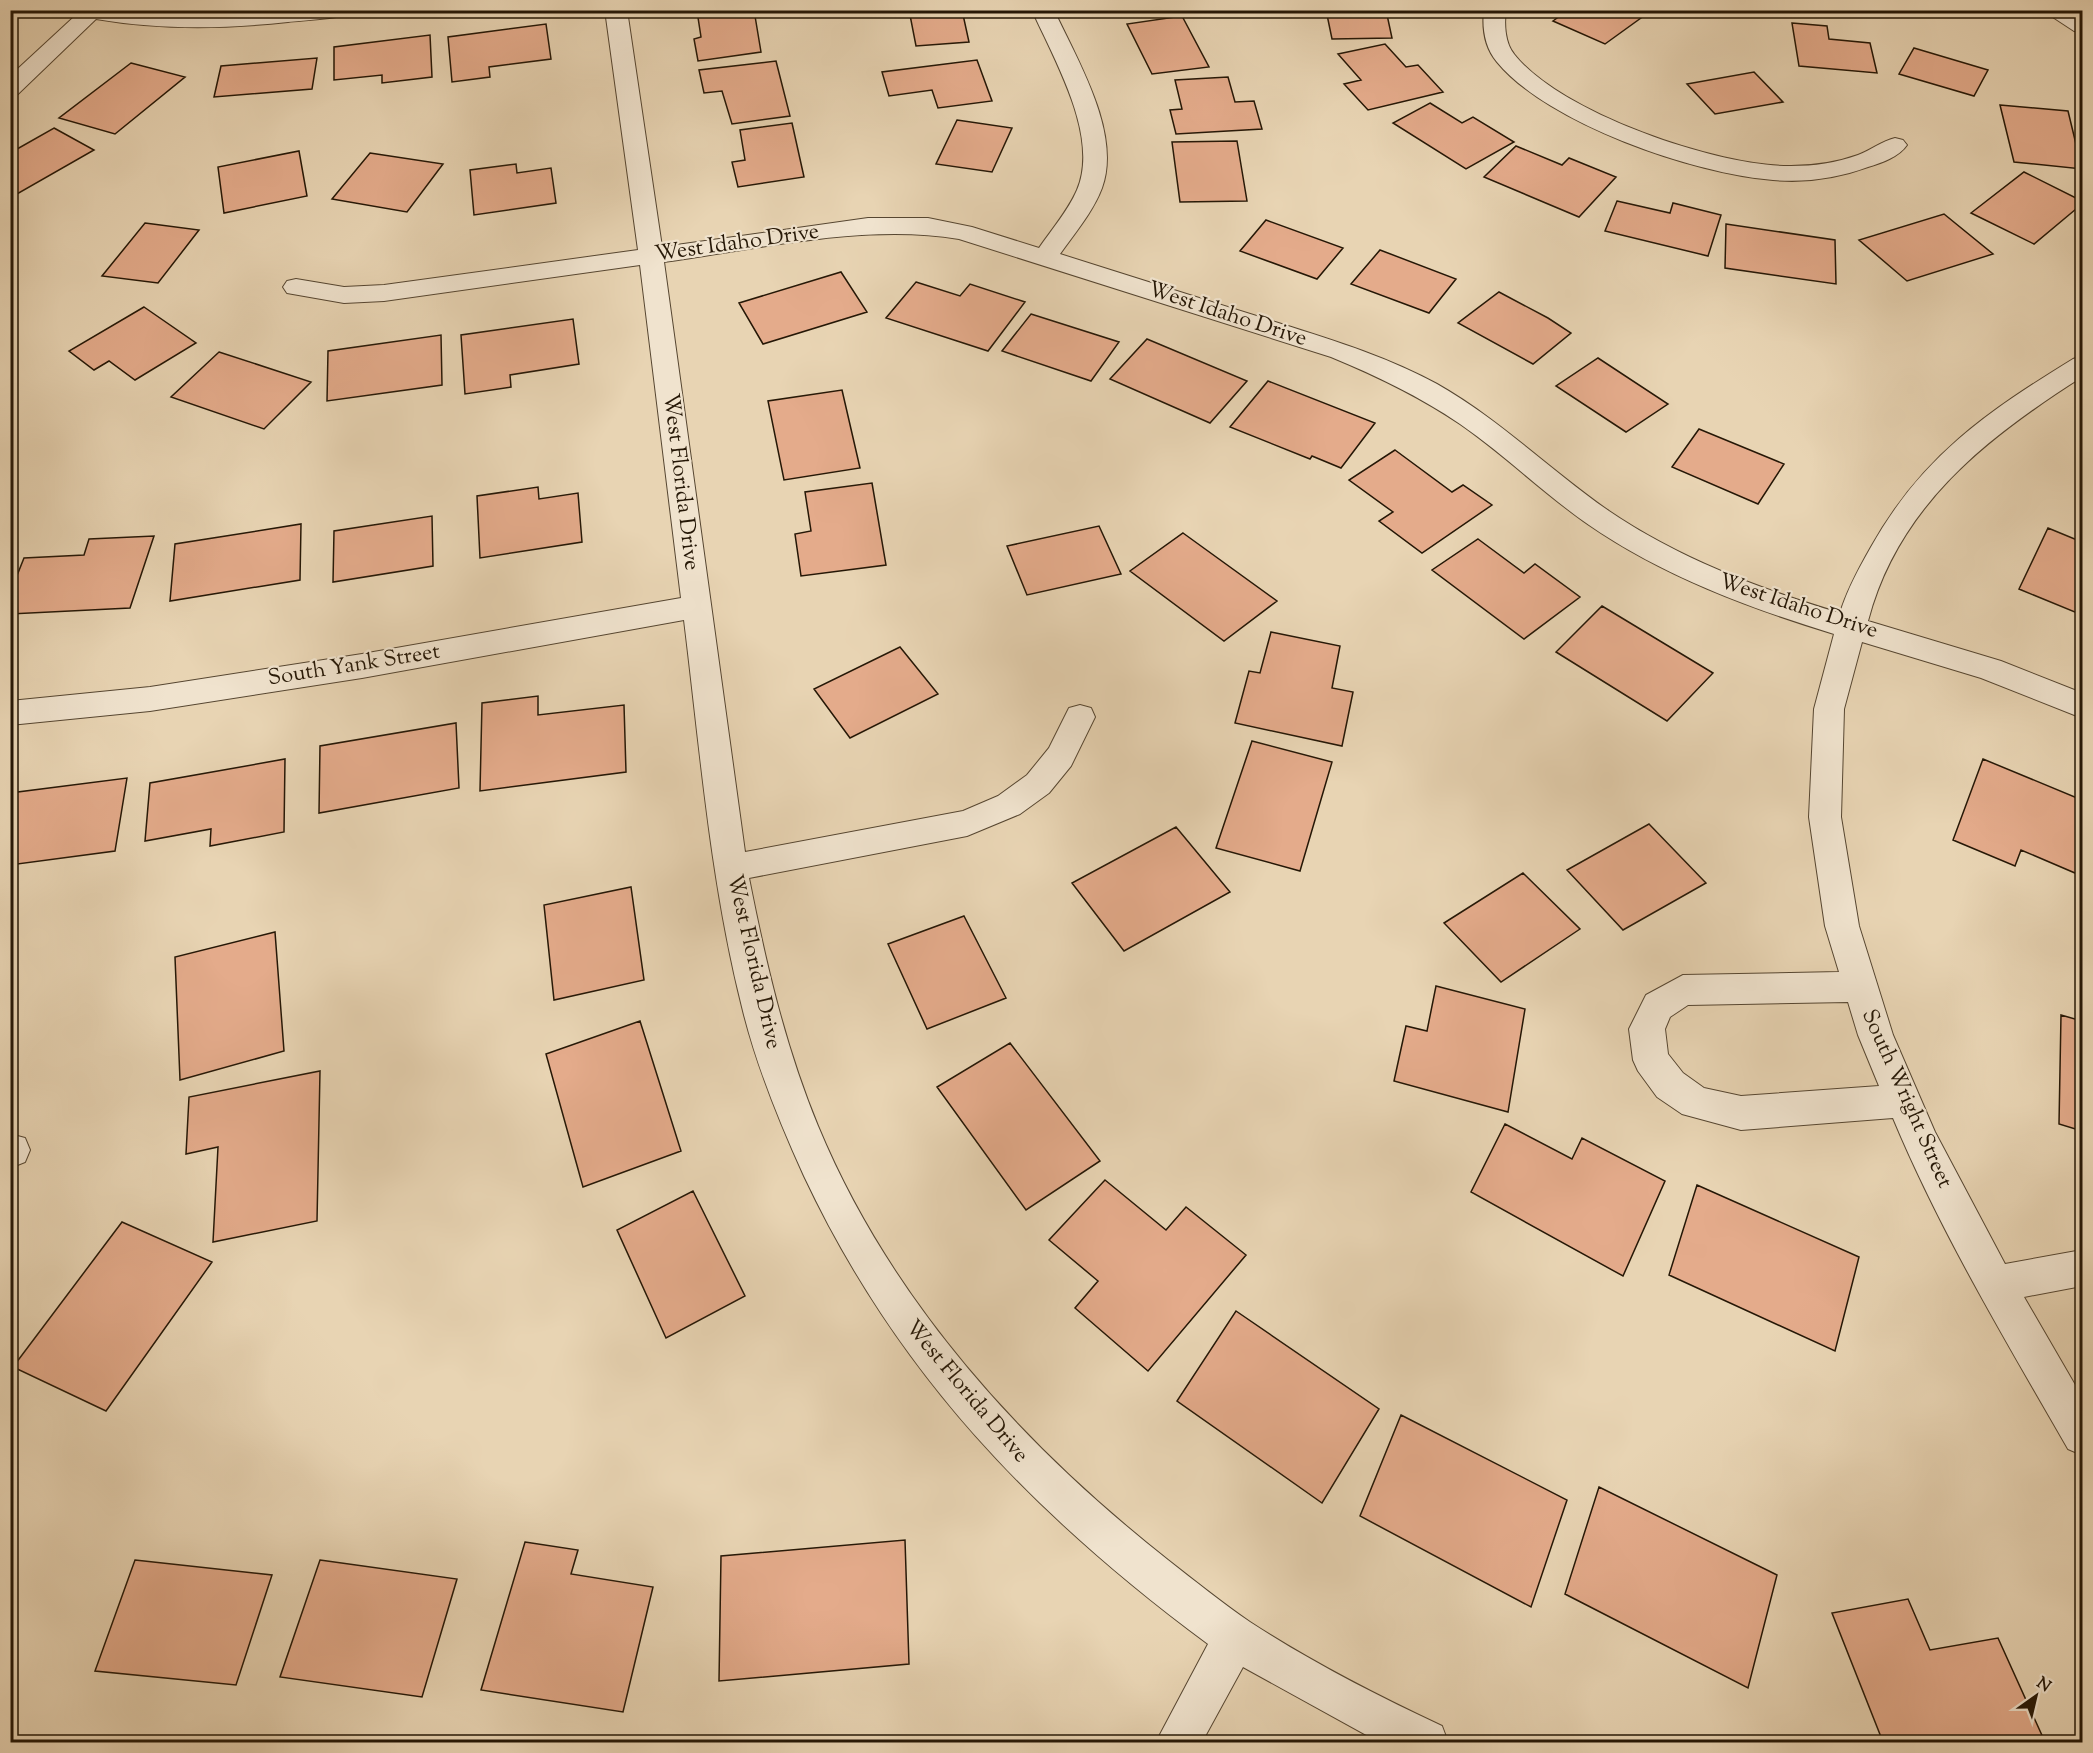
<svg xmlns="http://www.w3.org/2000/svg" width="2093" height="1753" font-family="'Sorts Mill Goudy',serif">
  <style>
    .building { fill: #e4ab8b; stroke: #251706; stroke-width: 1.5 }
    .lines { fill: none; stroke-linecap: round; stroke-linejoin: round }
    .minor-casing { stroke: #564631; stroke-width: 2 }
    .minor { fill: #f0e3ce; fill-rule: evenodd }
    .labels { text-anchor: middle; dominant-baseline: central; stroke-width: 4.5; stroke-linejoin: round; paint-order: stroke }
    .street-label { font-size: 22px; fill: #251706; stroke: #f0e3ce }
  </style>
  <rect width="100%" height="100%" fill="#e8d4b3"/>
  <filter id="stains"><feTurbulence type="fractalNoise" baseFrequency=".00333" numOctaves="4"/><feColorMatrix values="0 0 0 0 .2 0 0 0 0 .09 0 0 0 0 .02 0 0 0 .5 -.17"/></filter>
  <radialGradient id="worn" r=".72"><stop offset=".6" stop-color="#630" stop-opacity="0"/><stop offset="1" stop-color="#630" stop-opacity=".3"/></radialGradient>
  <!-- building -->
  <path class="building" d="M754,10L761,52L698,61L694,39L701,37L697,11Z
    M909,10H962L969,42L916,46Z
    M1117,10H1164L1120,17Z
    M1326,10H1386L1392,38L1332,39Z
    M1568,10H1652L1605,44L1553,21Z
    M1182,16L1209,67L1152,74L1127,24Z
    M1792,23L1827,26L1829,39L1870,43L1877,73L1799,66Z
    M546,24L551,59L489,67L490,77L452,82L448,37Z
    M430,35L432,77L382,83V75L334,80V47Z
    M1385,44L1406,67L1418,65L1443,92L1368,110L1344,84L1361,80L1338,54Z
    M1914,48L1988,70L1974,96L1899,74Z
    M317,58L312,89L214,97L221,66Z
    M977,60L992,101L938,108L932,90L889,96L882,72Z
    M776,61L790,116L732,124L722,91L704,93L699,70Z
    M131,63L185,77L115,134L59,118Z
    M1754,72L1783,102L1715,114L1687,84Z
    M1228,77L1235,102L1254,101L1262,129L1176,134L1170,110L1182,109L1175,80Z
    M1430,103L1462,123L1473,117L1514,142L1466,169L1393,123Z
    M2000,105L2068,111L2082,169L2014,162Z
    M957,120L1012,128L992,172L936,164Z
    M792,123L804,177L738,187L732,162L745,160L740,130Z
    M54,128L94,150L10,198V153Z
    M1237,141L1247,201L1180,202L1172,142Z
    M1516,146L1562,165L1569,158L1616,177L1579,217L1484,177Z
    M299,151L307,196L224,213L218,167Z
    M370,153L443,164L407,212L332,199Z
    M516,164L517,173L551,168L556,203L474,215L470,170Z
    M2024,172L2082,201V204L2034,244L1971,213Z
    M1617,201L1670,213L1673,203L1721,215L1708,256L1605,231Z
    M1944,214L1993,254L1907,281L1859,240Z
    M1266,220L1343,248L1317,279L1240,251Z
    M145,223L199,230L158,283L102,276Z
    M1726,224L1835,240L1836,284L1725,268Z
    M1380,250L1456,279L1429,313L1351,284Z
    M841,272L867,312L763,344L739,303Z
    M916,282L960,296L970,284L1025,302L988,351L886,318Z
    M1499,292L1548,318L1571,333L1533,364L1458,323Z
    M144,307L196,343L135,380L109,361L94,370L69,351Z
    M1031,314L1119,342L1091,381L1002,351Z
    M573,319L579,364L510,375L511,387L465,394L461,335Z
    M441,335L442,385L327,401L328,351Z
    M1147,339L1247,381L1210,423L1110,379Z
    M219,352L311,382L264,429L171,397Z
    M1598,358L1668,404L1626,432L1556,386Z
    M1268,381L1375,423L1341,468L1312,456L1310,459L1230,427Z
    M842,390L860,468L784,480L768,401Z
    M1699,429L1784,464L1758,504L1672,467Z
    M1395,450L1452,492L1463,485L1492,505L1422,553L1379,521L1393,512L1349,480Z
    M872,483L886,565L801,576L795,534L811,531L805,492Z
    M538,487L539,499L578,493L582,542L480,558L477,496Z
    M432,516L433,566L333,582L334,531Z
    M301,524L300,580L170,601L175,544Z
    M1099,526L1121,574L1027,595L1007,546Z
    M2048,528L2082,542V615L2019,589Z
    M1183,533L1277,601L1224,641L1130,571Z
    M154,536L130,608L10,614V593L24,558L84,555L89,539Z
    M1478,539L1524,573L1535,564L1580,597L1524,639L1432,570Z
    M1602,606L1713,673L1667,721L1556,652Z
    M1271,632L1340,646L1332,688L1353,692L1342,746L1235,723L1249,671L1260,673Z
    M900,647L938,694L850,738L814,689Z
    M538,696V715L624,705L626,772L480,791L482,703Z
    M456,723L459,788L319,813L320,746Z
    M1252,741L1332,762L1300,871L1216,848Z
    M285,759L284,832L210,846L211,829L145,841L150,783Z
    M1983,759L2082,800V876L2021,850L2015,866L1953,840Z
    M127,778L115,851L10,865V793Z
    M1649,824L1706,883L1623,930L1567,870Z
    M1176,827L1230,892L1124,951L1072,883Z
    M1523,873L1580,929L1501,982L1444,923Z
    M631,887L644,980L554,1000L544,905Z
    M964,916L1006,998L927,1029L888,944Z
    M275,932L284,1051L180,1080L175,957Z
    M1436,986L1525,1009L1508,1112L1394,1081L1406,1026L1427,1031Z
    M2061,1015L2082,1021V1131L2059,1124Z
    M640,1021L681,1151L583,1187L546,1054Z
    M1010,1043L1100,1161L1026,1210L937,1087Z
    M320,1071L317,1221L213,1242L218,1147L186,1154L189,1097Z
    M1505,1124L1572,1159L1582,1138L1665,1181L1623,1276L1471,1192Z
    M1105,1180L1166,1230L1186,1207L1246,1255L1148,1371L1075,1308L1098,1281L1049,1240Z
    M1697,1185L1859,1257L1835,1351L1669,1275Z
    M693,1191L745,1296L666,1338L617,1230Z
    M122,1222L212,1262L106,1411L13,1367Z
    M1236,1311L1379,1409L1322,1503L1177,1401Z
    M1401,1415L1567,1500L1531,1607L1360,1516Z
    M1599,1487L1777,1575L1748,1688L1565,1594Z
    M905,1540L909,1664L719,1681L721,1556Z
    M525,1542L578,1550L571,1574L653,1587L623,1712L481,1690Z
    M135,1560L272,1575L236,1685L95,1671Z
    M320,1560L457,1579L422,1697L280,1677Z
    M1908,1599L1930,1650L1998,1638L2045,1742H1883L1832,1613Z"/>
  <g class="lines">
    <defs>
      <path id="minor" d="M73,10L212,14L350,10L348,15C328,19 308,20 288,22C224,29 160,30 96,19L18,94L10,96V76L76,15Z
        M605,10H627L662,247L868,218H928L972,227L1039,248C1052,229 1068,211 1077,190C1100,136 1054,60 1032,10H1054C1077,60 1122,133 1102,188C1093,212 1074,234 1060,254C1127,275 1195,297 1263,318C1322,337 1382,354 1437,384C1499,419 1550,470 1609,511C1678,558 1760,589 1840,613C1847,590 1859,568 1871,547C1922,456 1987,412 2073,359L2082,356V377C1987,437 1898,506 1868,621L2001,661L2082,693V718L1981,678L1862,642L1844,709L1841,817L1859,926L1893,1035L1935,1132L2005,1264L2082,1250V1286L2024,1297L2082,1397V1455L2068,1449C2006,1341 1941,1233 1893,1118L1741,1130L1682,1114L1657,1097L1638,1071L1633,1060L1629,1029L1646,995L1683,975L1839,972L1825,926L1809,817L1814,709L1834,634C1749,608 1663,576 1589,525C1544,494 1505,455 1460,424C1419,396 1377,376 1331,357L959,239C866,223 758,249 664,262L745,852L963,811L998,796L1027,775L1049,748L1069,708L1080,705L1091,708L1095,717L1071,766L1049,793L1020,814L967,836L749,878C766,964 785,1046 818,1126C890,1300 1022,1445 1168,1560C1195,1581 1222,1603 1250,1622C1311,1662 1376,1695 1442,1726L1448,1742H1379L1243,1667L1202,1742H1156L1208,1644C1034,1515 897,1374 804,1176C779,1121 756,1065 742,1007C710,880 700,749 684,620L362,678L150,711L10,725V701L150,687L362,654L681,598L640,265L384,301L344,303L287,293L283,287L287,281L296,279L344,287L384,285L638,250ZM1848,1002L1858,1035L1879,1086L1741,1096L1704,1088L1683,1073L1668,1054L1665,1029L1670,1017L1688,1005Z
        M1484,10H1506C1504,24 1505,43 1514,54C1560,113 1718,167 1791,166C1814,166 1836,163 1858,155C1871,150 1882,141 1895,138L1903,140L1907,145C1899,157 1881,163 1868,167C1838,178 1805,183 1773,180C1695,174 1548,124 1497,62C1485,48 1482,28 1484,10Z
        M2042,10H2069L2082,18V32L2074,31Z
        M10,1134L25,1138L30,1150L25,1162L10,1168Z"/>
    </defs>
    <!-- minor casing -->
    <use href="#minor" class="minor-casing"/>
    <!-- minor -->
    <use href="#minor" class="minor"/>
  </g>
  <g class="labels">
    <!-- street labels -->
    <g class="street-label">
      <text transform="translate(737 244) rotate(-8)">West Idaho Drive</text>
      <text transform="translate(1227 315) rotate(18)">West Idaho Drive</text>
      <text transform="translate(680 482) rotate(83)">West Florida Drive</text>
      <text transform="translate(1798 607) rotate(18)">West Idaho Drive</text>
      <text transform="translate(354 666) rotate(-9)">South Yank Street</text>
      <text transform="translate(753 962) rotate(77)">West Florida Drive</text>
      <text transform="translate(1906 1099) rotate(66)">South Wright Street</text>
      <text transform="translate(966 1392) rotate(50)">West Florida Drive</text>
    </g>
  </g>
  <!-- margin -->
  <rect width="2093" height="1753" fill="none" stroke="#e8d4b3" stroke-width="36"/>
  <rect x="12" y="12" width="2069" height="1729" fill="none" stroke="#251706" stroke-width="3"/>
  <rect x="18" y="18" width="2057" height="1717" fill="none" stroke="#251706" stroke-width="1.5"/>
  <!-- north arrow -->
  <g transform="translate(2036 1696) rotate(34)" stroke="#f0e3ce" stroke-width="4.5" paint-order="stroke">
  <path d="M0-4.5L10 22L0 15L-10 22Z" fill="#251706"/>
  <text y="-9" font-size="16" font-weight="bold" text-anchor="middle" fill="#251706">N</text>
  </g>
  <rect width="100%" height="100%" filter="url(#stains)"/>
  <rect width="100%" height="100%" fill="url(#worn)"/>
</svg>
